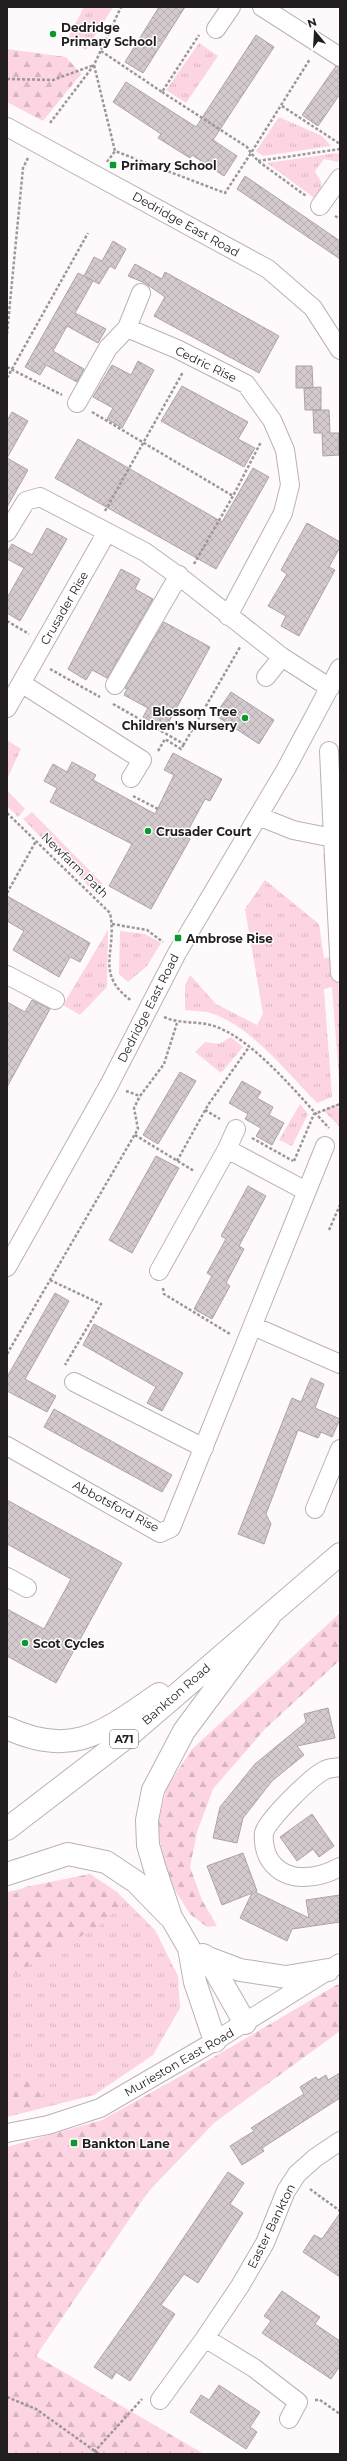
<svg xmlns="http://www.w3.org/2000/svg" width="347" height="2461" font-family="Montserrat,sans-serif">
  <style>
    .grass { fill: url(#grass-tufts) }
    .forest { fill: url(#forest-firs) }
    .building { fill: url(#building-cross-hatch); stroke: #aca3a6 }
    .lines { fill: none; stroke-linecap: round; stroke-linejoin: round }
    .minor-casing { stroke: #bbb1b4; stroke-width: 20 }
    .major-casing { stroke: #bbb1b4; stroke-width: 24 }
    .path { stroke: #9c9899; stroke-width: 2.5; stroke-dasharray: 3 2; stroke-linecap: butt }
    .minor { stroke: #fff; stroke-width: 18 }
    .major { stroke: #fff; stroke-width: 22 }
    .poi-dot { fill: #0b982e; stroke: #fff; stroke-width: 1.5 }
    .labels { text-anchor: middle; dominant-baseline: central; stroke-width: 3; stroke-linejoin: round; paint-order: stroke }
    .shield { fill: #fff; stroke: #646262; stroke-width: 1 }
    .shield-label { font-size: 11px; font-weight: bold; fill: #221e1f }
    .poi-label { font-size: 12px; font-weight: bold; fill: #221e1f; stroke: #fff; text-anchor: start }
    .street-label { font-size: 12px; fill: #221e1f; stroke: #fff }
  </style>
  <defs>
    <pattern id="grass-tufts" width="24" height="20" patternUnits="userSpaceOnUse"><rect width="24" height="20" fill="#fcd4e2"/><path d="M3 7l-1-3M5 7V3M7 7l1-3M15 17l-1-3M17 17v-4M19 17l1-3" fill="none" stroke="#d8b6c1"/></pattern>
    <pattern id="forest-firs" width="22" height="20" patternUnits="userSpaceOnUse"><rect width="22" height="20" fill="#fcd4e2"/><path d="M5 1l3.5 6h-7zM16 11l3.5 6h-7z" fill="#d8b6c1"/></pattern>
    <pattern id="building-cross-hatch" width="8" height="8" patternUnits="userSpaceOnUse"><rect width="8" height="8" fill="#d4cacd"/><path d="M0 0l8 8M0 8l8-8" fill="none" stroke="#b6adb0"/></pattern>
  </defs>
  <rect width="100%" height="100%" fill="#fefafb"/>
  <!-- grass -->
  <path class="grass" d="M84,7H113L86,50L68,38Z
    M199,43L218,56L186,103L166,90Z
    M279,117L322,136L331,146L263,156L256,151Z
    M337,153L340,155L338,162L324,159L315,171L321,182L322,191L317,200L267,163Z
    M7,740L21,749L7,779Z
    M7,790L25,809L18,817L7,806Z
    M32,812L102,883L97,895L23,819Z
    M323,854L329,855L340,1009V1092L332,987L324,989L332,1097L317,1103C287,1073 249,1023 207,1012C200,1011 192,1011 185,1010V985L190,975L216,1004L257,1025L263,1014L245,909L265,880L319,924L324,958L332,957Z
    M108,930L107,987L80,1015L63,1005Z
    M120,931L145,934L161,943L147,966L128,982L119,974Z
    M231,1037L243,1047L221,1073L195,1052L205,1042L219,1044Z
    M300,1104L308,1114L292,1146L279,1140Z
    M336,1104L340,1111V1127L323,1110Z
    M90,1874L117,1892L155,1930L178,1976L180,2008L153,2055L94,2095L7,2117V1892Z"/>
  <!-- forest -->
  <path class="forest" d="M7,49L66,57L81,74L43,121L7,102Z
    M340,1613V1660L265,1729L213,1789L197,1832L190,1867L202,1900L217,1926L207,1927L190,1914L169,1881L157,1827L167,1787L192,1749Z
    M90,1874L126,1901L99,1926L7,1978V1899L25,1887Z
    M340,1983V2031L214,2123L148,2192L36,2356L204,2454H7V2147L102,2120L195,2068Z
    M40,2079L43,2108L7,2111V2082Z"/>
  <!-- building -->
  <path class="building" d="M159,7H185L143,73L125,62Z
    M256,35L274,47L213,140L237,156L224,176L192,155L190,158L158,138L161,134L113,102L126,82L196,127Z
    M336,66L340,67V94L318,126L302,115Z
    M245,176L340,241V259L237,189Z
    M113,241L126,249L115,269L110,266L99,284L86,277L93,281L75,313L106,329L98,343L67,326L53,351L84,369L77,382L46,365L40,375L25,367L78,273L84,276L94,257L102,261Z
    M135,264L162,279L165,272L279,336L259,373L154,316L165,297L145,283L128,276Z
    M138,361L154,370L122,428L107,419L113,408L93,397L112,365L131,375Z
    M296,366H312L313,388H296Z
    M182,386L248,422L238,439L255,448L244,467L161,421Z
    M321,387V410H305L304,388Z
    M313,410H329L330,433H339V455L323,456L322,433H314Z
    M12,412L28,421L7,458V421Z
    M78,439L222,522L253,468L269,477L216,569L55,478Z
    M7,458L28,470L7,507Z
    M307,523L340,542V547L329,567L335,570L299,636L281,626L286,616L268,606L287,574L281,570Z
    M47,528L67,539L20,621L7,613V598L24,568L7,559V552L12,544L32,555Z
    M121,569L140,579L135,589L153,599L107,678L92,670L86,680L68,669Z
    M164,622L210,647L165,729L143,717L148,708L124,695L127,689L125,688Z
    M231,692L274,720L259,744L215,715Z
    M173,753L222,779L210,801L205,799L185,836L190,839L151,909L109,886L132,844L50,802L57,788L44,781L53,764L67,772L72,762L96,775L93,780L155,814L174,775L164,770Z
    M7,896L90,943L80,962L70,957L59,977L13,950L24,931L7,921Z
    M32,1000L50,1009L7,1087V1002L25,1012Z
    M180,1072L196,1081L158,1144L143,1135Z
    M242,1081L261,1092L257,1098L273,1107L269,1115L284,1123L272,1145L256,1136L261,1128L245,1119L248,1114L229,1103Z
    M156,1156L179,1168L132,1253L109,1240Z
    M248,1186L266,1196L239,1246L244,1249L226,1283L230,1286L212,1319L194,1309L212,1276L207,1273L226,1239L221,1236Z
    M55,1293L69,1301L25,1379L56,1396L47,1412L7,1391V1377Z
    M94,1324L183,1373L162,1411L147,1403L156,1387L83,1345Z
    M311,1378L324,1384L315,1408L340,1419L332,1437L321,1432L318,1438L298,1430L266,1514L271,1524L264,1544L238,1534L292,1398L301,1402Z
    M54,1409L172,1475L162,1492L44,1427Z
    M7,1500L122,1563L56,1683L7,1656V1609L44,1629L71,1579L7,1544Z
    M328,1708L335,1738L297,1746L304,1755L272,1781L243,1818L237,1843L213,1838L220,1807L255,1764L306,1722L304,1714Z
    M312,1814L334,1846L319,1857L313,1849L297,1861L280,1837Z
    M243,1853L257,1891L255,1892L309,1918L306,1900L340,1895V1922L292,1929L287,1941L240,1918L252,1893L222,1905L207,1866Z
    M340,2073V2098L262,2148L264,2151L242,2165L230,2146L254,2131L251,2128L304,2094L300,2087L316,2077L318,2080L326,2075L328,2080Z
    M228,2172L244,2183L230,2204L243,2213L198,2283L184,2274L161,2305L175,2314L130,2381L116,2372L112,2379L94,2367L151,2286Z
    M340,2213V2277L303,2252L314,2235L322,2239Z
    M282,2291L320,2317L315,2324L340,2341V2366L331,2379L262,2333L271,2321L264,2316Z
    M219,2385L260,2412L250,2427L257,2432L246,2449L190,2412L201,2395L209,2400Z"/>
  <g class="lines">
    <defs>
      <path id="minor" d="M262,7L340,57
        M216,29L231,7
        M7,127L268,269L313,308L340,350
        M320,206L340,178
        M127,328L141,293
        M77,403L108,348L127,328L177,349L246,384L272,420L285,450L290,485L283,513L228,616
        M7,532L26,501L40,497L145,552L184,580L282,657L330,688
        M266,677L282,657
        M21,683L142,760L131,778
        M115,685L179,575
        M7,708L107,532
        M258,816L293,830L333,838L329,751
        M333,838L340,973
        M7,975L55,1000
        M227,1149L236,1129
        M7,1267L109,1085L177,953L286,769L340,668
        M159,1271L227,1149L306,1191
        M253,1326L340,1364
        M74,1382L204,1448
        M7,1446L160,1533L171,1528L325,1146
        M315,1509L340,1449
        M7,1577L27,1588
        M340,1767C335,1768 329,1768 325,1770C312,1776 267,1820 264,1833C263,1841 265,1850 268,1857C283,1884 316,1880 340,1867
        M7,2133L48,2125L100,2108L215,2041L340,1963
        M205,2338L254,2368L298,2402L289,2419
        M160,2400L205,2338L240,2286L265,2243L286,2191L297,2174L315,2158L340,2141"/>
      <path id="major" d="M7,1728C74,1759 104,1731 159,1694
        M7,1829L132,1733L340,1554
        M7,1874L68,1854L106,1862L136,1882L168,1915
        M203,1955L208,1958L245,2023
        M208,1958L240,1970L286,1977L328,1970
        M215,2041L195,1982L189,1948L171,1917L155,1869L148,1845L147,1820L153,1790L184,1731L269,1617"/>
    </defs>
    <!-- minor casing -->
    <use href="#minor" class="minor-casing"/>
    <!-- major casing -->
    <use href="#major" class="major-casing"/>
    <!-- path -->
    <path class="path" d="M101,51L162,92L199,35
      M7,79L53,80L94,65L115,151L225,193L251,153L258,161L306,196
      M162,92L247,147L251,153L310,59
      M282,106L340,144
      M50,123L94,65L121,7
      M258,161L340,149
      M107,162L115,151
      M335,216L340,219
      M7,334L23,168L28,158
      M7,367L62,395
      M7,378L88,233
      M92,412L233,496
      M105,511L183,372
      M194,564L233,496L261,442
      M7,621L29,634
      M50,669L100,697
      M113,704L184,744L240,647
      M158,751L165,739L181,749L184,744
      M133,796L158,809
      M7,813L110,913C118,952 93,973 132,1001
      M7,893L36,841
      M112,924L147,930L163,942
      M164,1017C182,1025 199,1020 217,1027C256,1042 300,1097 329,1128
      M126,1091L140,1096L164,1064L177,1023
      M205,1110L220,1119
      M135,1135L194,1171
      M252,1138L293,1161
      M177,1161L208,1105L249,1047
      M294,1161L314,1114L340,1104
      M329,1230L340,1205
      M50,1280L101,1304L65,1365
      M163,1288L164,1294L230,1334
      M7,1354L138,1129L134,1108L140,1096
      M310,2189L340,2211
      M7,2397L36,2409L99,2454
      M315,2400H320L340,2414
      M94,2452L142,2399"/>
    <!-- minor -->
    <use href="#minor" class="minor"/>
    <!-- major -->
    <use href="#major" class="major"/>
  </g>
  <!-- markers -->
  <g class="poi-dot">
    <circle cx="53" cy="34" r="4"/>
    <rect x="109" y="161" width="8" height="8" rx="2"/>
    <circle cx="245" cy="718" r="4"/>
    <circle cx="148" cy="831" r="4"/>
    <rect x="174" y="934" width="8" height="8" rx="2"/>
    <circle cx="25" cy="1643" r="4"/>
    <rect x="70" y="2139" width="8" height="8" rx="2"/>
  </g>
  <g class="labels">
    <!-- shield labels -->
    <rect class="shield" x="110" y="1730" width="28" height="18" rx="3"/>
    <g class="shield-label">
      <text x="124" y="1739">A71</text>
    </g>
    <!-- poi labels -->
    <g class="poi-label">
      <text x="61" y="27">Dedridge<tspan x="61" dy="14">Primary School</tspan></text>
      <text x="121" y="165">Primary School</text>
      <text x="237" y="711" text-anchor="end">Blossom Tree<tspan x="237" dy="14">Children's Nursery</tspan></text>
      <text x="156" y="831">Crusader Court</text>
      <text x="186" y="938">Ambrose Rise</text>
      <text x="33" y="1643">Scot Cycles</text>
      <text x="82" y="2143">Bankton Lane</text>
    </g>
    <!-- street labels -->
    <g class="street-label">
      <text transform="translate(186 224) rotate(29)">Dedridge East Road</text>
      <text transform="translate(206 364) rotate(26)">Cedric Rise</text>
      <text transform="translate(64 608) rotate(-60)">Crusader Rise</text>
      <text transform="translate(75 865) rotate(44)">Newfarm Path</text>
      <text transform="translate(148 1008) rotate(-63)">Dedridge East Road</text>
      <text transform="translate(116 1506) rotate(28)">Abbotsford Rise</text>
      <text transform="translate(176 1694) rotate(-41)">Bankton Road</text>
      <text transform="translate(179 2062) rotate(-30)">Murieston East Road</text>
      <text transform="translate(271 2226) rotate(-64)">Easter Bankton</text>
    </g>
  </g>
  <!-- border -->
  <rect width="347" height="2461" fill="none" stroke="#221e1f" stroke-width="16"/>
  <!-- north arrow -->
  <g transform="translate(315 32) rotate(342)" stroke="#ffffff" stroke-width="3" paint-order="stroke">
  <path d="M0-3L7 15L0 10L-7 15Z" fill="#221e1f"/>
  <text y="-6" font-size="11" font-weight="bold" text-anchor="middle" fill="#221e1f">N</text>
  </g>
</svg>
